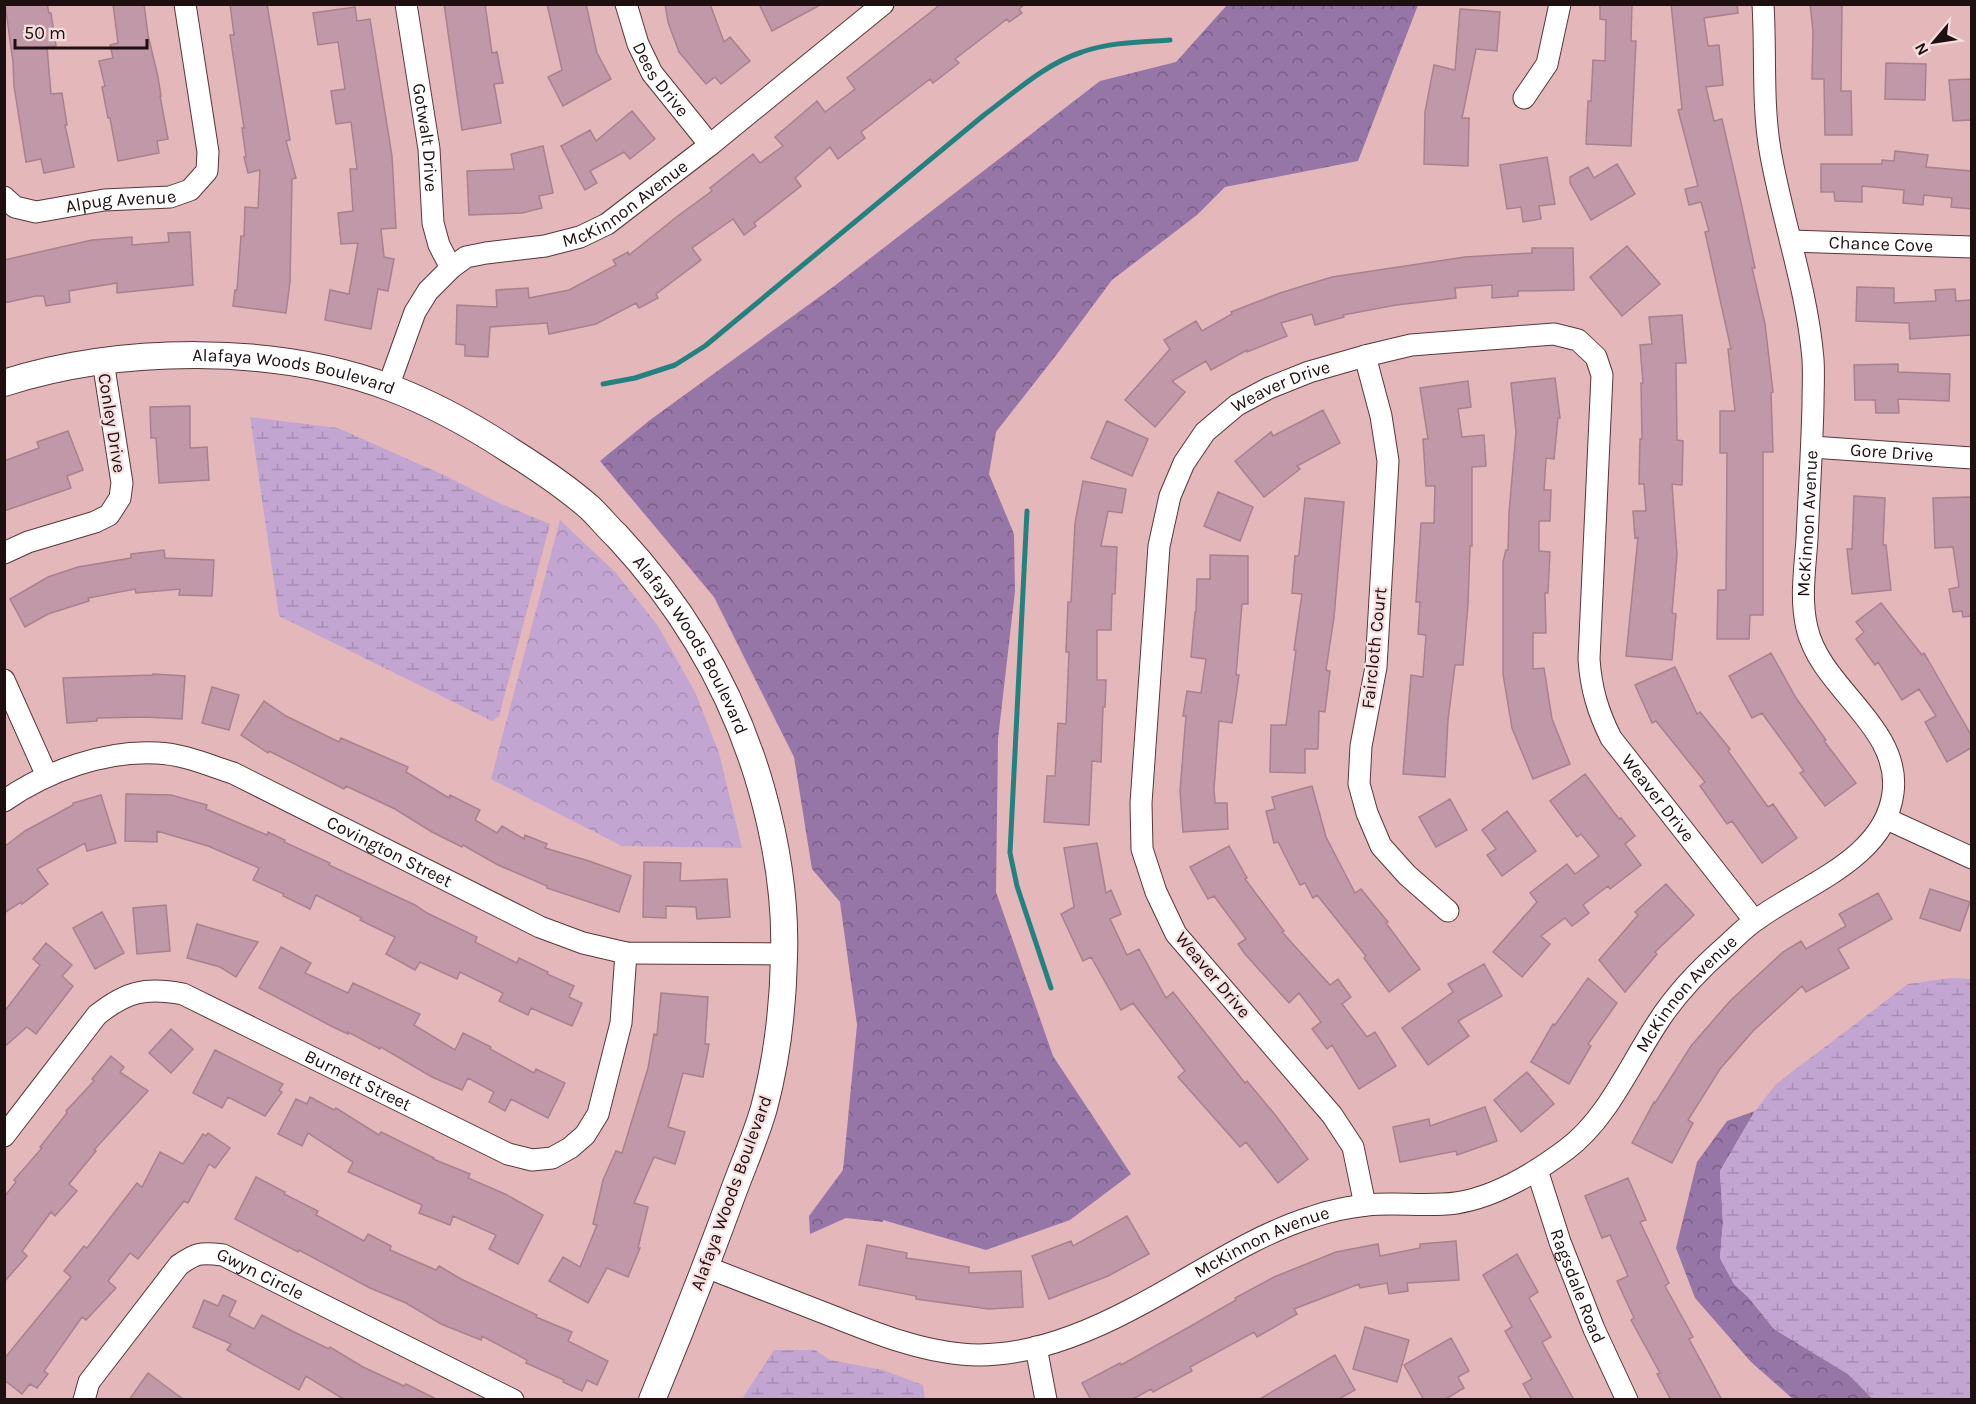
<svg xmlns="http://www.w3.org/2000/svg" width="1976" height="1404" font-family="Karla,sans-serif">
  <style>
    .forest { fill: url(#forest-crowns) }
    .wetland { fill: url(#wetland-marsh) }
    .park { fill: url(#park-crowns) }
    .lines { fill: none; stroke-linecap: round; stroke-linejoin: round }
    .stream { stroke: #258180; stroke-width: 5 }
    .building { fill: #c198a7; stroke: #a8818f; stroke-width: 1.5 }
    .minor-casing { stroke: #5a3639; stroke-width: 23 }
    .tertiary-casing { stroke: #5a3639; stroke-width: 28 }
    .minor { stroke: #fff; stroke-width: 21 }
    .tertiary { stroke: #fff; stroke-width: 26 }
    .labels { text-anchor: middle; dominant-baseline: central; stroke-width: 4.5; stroke-linejoin: round; paint-order: stroke }
    .street-label { font-size: 18px; fill: #1e0f10; stroke: #f6dedf }
  </style>
  <defs>
    <pattern id="forest-crowns" width="20" height="18" patternUnits="userSpaceOnUse" patternTransform="scale(1.5)"><rect width="20" height="18" fill="#9675a7"/><path d="M2 6a3 3 0 1 1 6 0M12 15a3 3 0 1 1 6 0" fill="none" stroke="#7a5e87"/></pattern>
    <pattern id="wetland-marsh" width="20" height="14" patternUnits="userSpaceOnUse" patternTransform="scale(1.5)"><rect width="20" height="14" fill="#c3a5d1"/><path d="M1 5h8M5 5V1M11 12h8M15 12V8" fill="none" stroke="#a78db2"/></pattern>
    <pattern id="park-crowns" width="20" height="18" patternUnits="userSpaceOnUse" patternTransform="scale(1.5)"><rect width="20" height="18" fill="#c3a5d1"/><path d="M2 6a3 3 0 1 1 6 0M12 15a3 3 0 1 1 6 0" fill="none" stroke="#a78db2"/></pattern>
  </defs>
  <rect width="100%" height="100%" fill="#e4b7ba"/>
  <!-- forest -->
  <path class="forest" d="M1227,5H1418L1358,161L1225,187L1197,215L1112,280L1057,354L996,432L989,474L1014,534L1015,591L998,739L996,892L1053,1056L1131,1174L1070,1220L986,1250L883,1220V1222L846,1218L810,1234L809,1216L843,1170L857,1025L840,902L812,869L794,757L714,597L600,461L650,420L833,287L1100,81L1176,62Z
    M1755,1111L1720,1171L1723,1222L1720,1258L1734,1284L1749,1298L1774,1329L1848,1374L1873,1399H1793L1751,1362L1695,1298L1676,1248L1697,1162L1727,1121Z"/>
  <!-- wetland -->
  <path class="wetland" d="M250,417L338,428L448,477L499,503L550,524L499,716L492,721L279,616Z
    M1951,978L1972,979L1971,1399H1873L1848,1374L1774,1329L1749,1298L1734,1284L1720,1258L1723,1222L1720,1171L1755,1111L1776,1084L1908,984Z
    M774,1350H815L830,1360L883,1370L923,1385L925,1399H742Z"/>
  <!-- park -->
  <path class="park" d="M560,520L616,573L658,626L696,694L719,753L742,848L622,846L491,779Z"/>
  <g class="lines">
    <!-- stream -->
    <path class="stream" d="M603,384L635,378L675,365L705,346L984,115C1015,92 1045,64 1082,52C1110,42 1141,42 1170,40
      M1027,511L1010,853L1017,886L1051,988"/>
  </g>
  <!-- building -->
  <path class="building" d="M5,4H47L49,13H51L56,46L47,47L51,94L62,93L67,125H65L74,167L44,173L41,159L26,162L14,86L13,62Z
    M113,4H144L148,35L158,77L161,96H160L168,139L157,141L159,153L118,161L110,118H108L102,87L105,86L99,61L113,58L110,45L118,43Z
    M230,4H267L290,140L286,141L296,178L292,179L290,282L286,313L233,306L235,290H237L241,236H244L245,207L258,208L260,170L248,173L244,157H246L242,128H244L230,35H234Z
    M444,4H485L492,53L497,52L503,83L494,84L501,123L462,130Z
    M547,4H586L597,53L611,79L563,106L548,77L562,70Z
    M665,4H710L724,42L730,37L750,61L721,84L715,77L706,84L679,52L668,22Z
    M759,4H822L772,31Z
    M941,4H1025L1019,9L1022,13L1009,22L1007,19L955,59L959,63L933,83L930,79L861,132L865,138L838,159L830,147L795,178L801,186L754,223L756,226L744,235L733,219L692,248L701,260L656,294L658,298L639,308L636,303L596,324L549,334L547,323L490,327L488,357L465,356V345L456,344L457,305L497,307L496,290L528,288L529,298L569,290L616,265L613,260L628,252L629,255L679,215L712,191L710,188L753,154L760,163L783,146L775,137L817,101L825,112L855,89L847,78Z
    M1600,4H1632L1631,41H1636L1631,146L1586,144L1588,101H1591L1593,60L1605,61L1606,20L1600,19Z
    M1671,4H1737L1738,13L1704,18L1708,46L1719,45L1723,85L1706,87L1714,121L1722,119L1742,207L1755,268H1752L1765,324L1773,392L1771,393L1773,452H1763V615H1750L1749,639H1717L1718,590H1726L1727,453H1720V411H1735L1728,349H1731L1705,232L1709,231L1701,202L1689,205L1685,189L1698,186L1678,110L1682,109Z
    M1810,4H1842L1841,91H1851L1852,135H1825L1824,79H1812L1813,31Z
    M355,7L357,21L370,19L392,156L396,228L381,229L384,257L394,259L388,291L378,289L371,329L325,320L330,290L349,294L358,243L341,244L338,213L353,211L350,169H357L351,122L336,124L331,91L345,89L338,42L318,45L313,13Z
    M1460,9L1500,12L1497,51L1476,49L1462,118H1469L1468,166L1424,164L1425,112L1434,65L1455,70Z
    M1886,63L1926,64L1925,100L1885,99Z
    M1971,79V120L1953,121L1949,80Z
    M632,111L655,139L630,159L624,152L590,171L597,183L585,190L561,146L590,130L596,141Z
    M543,146L553,193L539,196L542,208L522,213L469,215L467,171L514,169L511,154Z
    M1895,151L1928,155L1926,167L1971,171V209L1951,207L1952,198L1924,195L1923,205L1903,203L1904,190L1862,186V202L1835,201L1834,192H1821V164H1882V160L1894,161Z
    M1547,157L1555,204L1539,206L1541,219L1523,222L1521,207L1507,209L1500,165Z
    M1617,164L1635,194L1591,220L1570,183V177L1588,167L1594,178Z
    M190,232L193,285L117,293V283L69,291L70,302L46,306L44,296H36L4,303V260L92,240L132,237V245L169,242L168,233Z
    M1627,246L1660,284L1622,316L1590,277Z
    M1532,248H1573L1574,290L1518,291V296L1492,298V285L1455,288L1456,298L1396,305L1343,315L1344,317L1315,325L1312,314L1281,323L1287,336L1247,352V350L1211,370L1206,361L1172,381L1185,392L1155,427L1125,400L1170,349L1164,340L1196,321L1202,331L1232,314L1231,312L1280,293L1332,277L1465,257L1532,253Z
    M1857,287L1894,288V303L1936,301L1935,290L1955,289L1956,301L1971,300V335L1910,339L1909,323L1856,321Z
    M1682,315L1686,363H1676L1677,440L1683,441L1682,485L1672,484L1677,555L1672,613L1676,614L1672,660L1626,656L1638,537L1635,538L1633,511H1646L1644,484H1639L1640,439H1642L1641,383H1643L1640,345L1652,344L1649,317Z
    M1898,364V372L1950,374L1949,401L1898,399L1899,413H1876L1875,400H1855L1854,365Z
    M1555,378L1560,418H1558L1554,459L1546,458L1544,490H1551L1550,521H1539V551L1550,552L1548,593H1545L1546,633H1533V669L1544,668L1552,719L1570,764L1533,779L1512,728L1503,674V562L1506,550H1508L1509,513L1516,432L1511,383Z
    M1468,381L1471,407L1458,409L1462,437L1484,435L1486,466L1472,467V546H1470L1468,604L1463,665H1455L1448,720L1445,777L1403,774L1411,675L1423,677L1426,635L1418,634L1420,602H1416L1421,523H1434L1435,486H1426L1423,439H1428L1420,388Z
    M190,406V448L207,447L209,480L159,483L156,438H151L150,407Z
    M1323,410L1340,443L1297,466L1300,469L1264,497L1235,461L1271,432L1273,436Z
    M1107,421L1148,439L1132,476L1091,458Z
    M68,431L83,470L67,476L71,488L4,511V461L39,448L37,442Z
    M1083,481L1126,489L1122,513L1108,511L1101,546L1117,547L1115,594H1112L1111,630H1097V680H1106L1105,707H1103L1101,762L1092,761L1089,825L1044,822L1047,776H1055L1058,723L1066,724L1069,652H1066L1068,602H1071L1075,523Z
    M1218,492L1253,507L1240,541L1204,526Z
    M1854,496L1885,498L1883,545H1886L1891,590L1852,594L1847,549H1852Z
    M1971,497V616L1963,617L1962,611L1953,612L1949,589L1959,587L1953,547L1935,548L1933,498Z
    M1305,498L1344,502L1334,617L1326,670L1330,671L1325,712L1319,711L1318,749H1305V773L1270,772L1271,725H1286L1296,650H1294L1302,594L1292,593L1295,556H1298L1299,554Z
    M164,550L165,558L214,560L212,596L179,595L180,589L136,593L135,589L88,598L89,601L48,614L25,627L10,599L48,577L78,567L131,558V554Z
    M1210,555L1248,556V604H1242L1236,675H1239L1232,723L1219,721L1214,789L1215,803H1227L1228,829L1183,832L1180,791L1186,716H1183L1187,691L1201,693L1206,659L1191,657L1195,612H1196L1197,579H1210Z
    M1881,603L1922,655L1924,653L1971,735V748L1947,762L1925,722L1936,716L1919,689L1902,700L1878,662L1875,665L1856,639L1864,632L1856,622Z
    M1771,653L1796,698L1826,740L1824,741L1856,783L1825,806L1800,773L1804,771L1762,713L1752,718L1729,676Z
    M1675,667L1697,714L1700,712L1730,749L1728,751L1768,807L1773,804L1797,838L1762,863L1732,821L1727,824L1700,786L1705,782L1656,721L1652,723L1635,685Z
    M153,674L185,676L182,719L145,717L97,718V721L67,723L63,678L153,675Z
    M212,687L239,695L229,730L202,723Z
    M264,701L286,716L339,742L341,738L408,767L406,772L449,798L450,795L480,810L475,820L497,833L502,826L524,839L525,835L547,844L545,848L589,861L631,876L619,912L547,888V886L498,865L463,845L462,847L432,832L395,809L346,786L344,789L269,751L268,753L241,735Z
    M1585,774L1619,819L1621,818L1635,836L1625,844L1641,865L1610,889L1608,886L1583,905L1589,913L1572,926L1565,918L1541,936L1550,944L1522,977L1493,952L1537,902L1530,893L1567,864L1575,874L1599,856L1581,834L1577,837L1550,801Z
    M1312,786L1326,837L1355,893L1361,889L1388,922L1386,923L1420,969L1389,992L1364,958L1366,956L1317,895L1313,898L1305,883L1300,885L1278,842L1274,843L1266,811L1275,809L1272,797Z
    M126,794L171,795L207,805L206,809L267,835L268,832L285,840L284,842L330,863L329,865L415,905L427,913L477,937L475,942L517,963L519,958L548,972L547,974L574,986L569,997L582,1003L572,1026L531,1008L528,1015L499,1001L503,993L460,972L457,979L420,962L415,970L386,954L395,937L360,920L362,918L316,895L310,909L283,896L284,894L253,880L259,868L208,846L157,831V842L125,841Z
    M101,795L116,843L87,851L85,843L37,869L48,884L22,904L21,902L4,913V847L25,831L73,805V803Z
    M1450,799L1467,830L1436,847L1419,817Z
    M1507,811L1536,851L1502,876L1487,855L1496,849L1482,830Z
    M1097,843L1106,893L1111,890L1121,914L1110,919L1127,955L1139,949L1166,998L1173,992L1245,1083L1247,1081L1276,1116L1308,1159L1278,1183L1246,1142L1240,1147L1178,1077L1185,1071L1133,1003L1121,1010L1091,957L1083,961L1061,914L1074,907L1064,848Z
    M1229,846L1247,878L1245,879L1284,931L1282,932L1330,985L1338,979L1351,997L1342,1004L1367,1037L1375,1032L1396,1066L1359,1089L1332,1045L1327,1049L1312,1029L1321,1022L1299,993L1289,1003L1245,954L1238,944L1246,939L1214,896L1208,899L1190,867Z
    M644,862L681,863L680,881L727,879L730,917L697,919L696,907L666,906V918L643,917Z
    M1666,884L1694,915L1655,952L1657,954L1625,992L1599,960L1638,915L1635,912Z
    M1930,889L1970,902L1960,931L1920,918Z
    M1878,893L1892,919L1838,949L1849,968L1806,992L1802,986L1753,1031L1720,1069L1688,1120L1693,1123L1672,1163L1632,1143L1654,1102L1655,1103L1691,1046L1730,1001L1783,952L1801,941L1806,949L1846,926L1839,914Z
    M166,905L170,951L137,954L133,908Z
    M102,912L124,953L95,969L73,928Z
    M197,924L258,942L236,977L220,967L187,958Z
    M46,943L72,965L62,976L73,986L36,1034L27,1027L4,1047V1012L40,965L33,959Z
    M281,947L311,963L305,973L348,993L353,983L420,1014L414,1025L455,1050L463,1033L491,1047L490,1049L534,1073L536,1069L565,1083L548,1118L511,1099L505,1111L489,1102L494,1092L468,1078L462,1090L432,1077L381,1047L380,1049L348,1032V1034L333,1027L259,988Z
    M1484,964L1502,996L1458,1021L1469,1036L1428,1065L1402,1028L1453,992L1448,984Z
    M1588,978L1617,1003L1588,1044L1591,1046L1569,1084L1531,1062L1553,1024L1555,1025Z
    M661,993L708,997L705,1044H709L703,1077L683,1073L668,1127L685,1132L675,1164L654,1157L634,1203L648,1207L638,1248H640L628,1277L607,1268L588,1303L549,1281L563,1257L580,1267L597,1225L593,1224L603,1180L616,1151L622,1153L648,1068L654,1034L657,1035Z
    M171,1029L193,1049L171,1073L149,1053Z
    M215,1050L283,1084L279,1090L282,1092L265,1116L228,1097L222,1108L193,1093Z
    M111,1056L124,1067L120,1072L148,1091L94,1150L96,1151L69,1184L77,1191L55,1216L51,1212L22,1251L27,1256L4,1282V1197L16,1182L14,1180L42,1148L40,1147L67,1113L66,1111L94,1081L92,1079Z
    M1527,1072L1554,1104L1521,1132L1494,1100Z
    M310,1097L334,1110L336,1108L379,1135L381,1132L434,1158L433,1159L470,1174L468,1178L505,1194L543,1215L518,1264L489,1249L496,1235L453,1216L450,1225L419,1213L422,1205L348,1172L353,1162L308,1133L302,1146L278,1134L296,1099L307,1104Z
    M1485,1107L1497,1141L1457,1155L1456,1151L1400,1162L1393,1127L1429,1119L1430,1126Z
    M208,1133L230,1148L215,1168L209,1164L188,1203L184,1201L138,1259L130,1253L108,1281L116,1288L86,1320L82,1317L44,1371L48,1374L37,1388L30,1384L22,1394L4,1380V1359L71,1277L64,1271L84,1246L87,1248L137,1183L142,1187L160,1152L183,1164L203,1134L206,1136Z
    M256,1177L285,1192L284,1194L318,1211L316,1215L364,1241L368,1234L391,1246L390,1250L436,1270L439,1266L461,1279L537,1315L536,1317L572,1332L568,1341L608,1361L597,1385L587,1380L582,1391L563,1382L564,1380L526,1363L527,1360L482,1336L481,1340L441,1324L406,1303L370,1288L299,1250L298,1252L235,1219Z
    M1628,1178L1646,1220L1640,1222L1669,1283L1665,1286L1693,1337L1689,1339L1722,1400H1671L1657,1374L1660,1373L1631,1320L1634,1318L1617,1281L1628,1276L1610,1235L1602,1238L1585,1196Z
    M1127,1216L1149,1254L1108,1276L1049,1299L1032,1256L1071,1241L1073,1246Z
    M1456,1241L1459,1280L1407,1283L1408,1291L1389,1294L1387,1283L1360,1288L1359,1284L1294,1309L1297,1314L1257,1337L1254,1332L1190,1367L1192,1371L1153,1392L1151,1389L1131,1400H1091L1082,1383L1120,1363L1121,1365L1191,1326L1236,1300L1235,1298L1274,1277L1336,1252L1378,1244L1380,1256L1420,1248V1244Z
    M867,1245L907,1253L906,1258L969,1267V1273L1021,1271L1023,1307L989,1309L916,1299V1296L859,1285Z
    M1517,1254L1538,1292L1529,1298L1551,1337L1542,1342L1574,1400H1532L1523,1384L1532,1379L1505,1331L1512,1327L1483,1275Z
    M223,1295L236,1301L229,1316L254,1329L262,1315L292,1331L329,1349L330,1347L363,1367L404,1386L406,1384L438,1400H345L306,1376L299,1390L227,1350L231,1344L193,1327L204,1300L218,1306Z
    M1365,1327L1409,1340L1397,1382L1353,1369Z
    M1451,1338L1469,1371L1458,1377L1464,1388L1444,1400H1424L1404,1365Z
    M1335,1355L1355,1390L1337,1400H1258Z
    M148,1373L184,1400H129Z"/>
  <g class="lines">
    <defs>
      <g id="minor">
        <path id="s1" d="M406,4L429,149L433,223L439,245L451,268"/>
        <path id="s2" d="M626,4L638,44L652,73L710,145"/>
        <path d="M1524,98L1547,64L1560,4"/>
        <path id="s3" d="M4,197L15,207L36,212L104,200L170,197L190,190L207,171L208,152L185,4"/>
        <path id="s4" d="M1791,241L1972,247"/>
        <path d="M1365,356L1381,416L1388,461L1376,667L1361,746L1359,784L1367,813L1381,846L1407,875L1448,911"/>
        <path id="s5" d="M388,387L415,312L428,291L451,268L466,257L486,253L545,246L580,237L607,224L710,145L883,4"/>
        <path id="s6" d="M1812,447L1972,458"/>
        <path d="M4,553L28,542L95,522L109,515L120,498L122,483L103,361"/>
        <path d="M4,680L47,776"/>
        <path id="s7" d="M4,801C47,771 105,750 157,753C183,754 208,765 233,773L540,927L583,943L626,953L785,954"/>
        <path d="M1887,819L1972,858"/>
        <path id="s8" d="M4,1136L97,1015C127,991 146,987 183,994L508,1154L532,1160L552,1158L570,1148L585,1135L598,1114L621,1023L626,953"/>
        <path id="s9" d="M1537,1170L1560,1242L1594,1329L1627,1400"/>
        <path id="s10" d="M1365,1205L1353,1147L1332,1115L1176,934L1156,892L1142,849L1141,803L1159,546L1170,496L1184,463L1205,432L1237,405L1269,388L1309,372L1365,356L1411,345L1554,334L1578,340L1596,357L1602,375L1589,659C1591,689 1598,712 1611,738L1754,920"/>
        <path id="s11" d="M706,1267C748,1283 790,1300 832,1316C873,1332 916,1350 961,1354C1019,1360 1081,1336 1132,1309C1191,1279 1248,1237 1312,1217C1329,1211 1349,1207 1367,1205C1396,1202 1427,1207 1456,1203C1496,1197 1535,1173 1567,1149C1608,1118 1630,1064 1658,1022C1676,994 1700,969 1725,947C1736,937 1746,926 1759,918C1806,884 1885,858 1893,793C1902,727 1820,688 1807,628C1800,599 1805,568 1807,539C1809,494 1812,449 1813,404C1813,389 1814,374 1813,359C1807,288 1782,220 1770,150C1762,102 1766,53 1763,4"/>
        <path d="M1036,1347L1046,1400"/>
        <path id="s12" d="M84,1400L89,1382L179,1265C196,1253 201,1252 223,1255L513,1400"/>
      </g>
      <g id="tertiary">
        <path id="s13" d="M4,383C121,346 275,344 391,388C433,404 473,426 511,451C538,468 565,486 589,507C599,516 607,527 617,536C685,609 735,695 762,791C777,845 786,901 784,957C783,1007 777,1059 764,1108C756,1136 744,1163 734,1190C708,1261 681,1330 652,1400"/>
      </g>
    </defs>
    <!-- minor casing -->
    <use href="#minor" class="minor-casing"/>
    <!-- tertiary casing -->
    <use href="#tertiary" class="tertiary-casing"/>
    <!-- minor -->
    <use href="#minor" class="minor"/>
    <!-- tertiary -->
    <use href="#tertiary" class="tertiary"/>
  </g>
  <g class="labels">
    <!-- street labels -->
    <g class="street-label">
      <text stroke="none"><textPath href="#s2" startOffset="84">Dees Drive</textPath></text>
      <text stroke="none"><textPath href="#s1" startOffset="135">Gotwalt Drive</textPath></text>
      <text stroke="none"><textPath href="#s3" startOffset="122">Alpug Avenue</textPath></text>
      <text stroke="none"><textPath href="#s5" startOffset="327">McKinnon Avenue</textPath></text>
      <text stroke="none"><textPath href="#s4" startOffset="90">Chance Cove</textPath></text>
      <text stroke="none"><textPath href="#s13" startOffset="294">Alafaya Woods Boulevard</textPath></text>
      <text stroke="none"><textPath href="#s10" startOffset="946">Weaver Drive</textPath></text>
      <text transform="translate(112 423) rotate(81)">Conley Drive</text>
      <text stroke="none"><textPath href="#s6" startOffset="80">Gore Drive</textPath></text>
      <text stroke="none"><textPath href="#s11" startOffset="1710">McKinnon Avenue</textPath></text>
      <text stroke="none"><textPath href="#s13" startOffset="798">Alafaya Woods Boulevard</textPath></text>
      <text transform="translate(1374 648) rotate(-84)">Faircloth Court</text>
      <text stroke="none"><textPath href="#s10" startOffset="1738">Weaver Drive</textPath></text>
      <text stroke="none"><textPath href="#s7" startOffset="417">Covington Street</textPath></text>
      <text transform="translate(1213 975) rotate(50)">Weaver Drive</text>
      <text stroke="none"><textPath href="#s11" startOffset="1119">McKinnon Avenue</textPath></text>
      <text stroke="none"><textPath href="#s8" startOffset="440">Burnett Street</textPath></text>
      <text transform="translate(731 1193) rotate(-70)">Alafaya Woods Boulevard</text>
      <text stroke="none"><textPath href="#s11" startOffset="596">McKinnon Avenue</textPath></text>
      <text stroke="none"><textPath href="#s12" startOffset="255">Gwyn Circle</textPath></text>
      <text stroke="none"><textPath href="#s9" startOffset="123">Ragsdale Road</textPath></text>
    </g>
  </g>
  <!-- border -->
  <rect width="1976" height="1404" fill="none" stroke="#1e0f10" stroke-width="12"/>
  <!-- north arrow -->
  <g transform="translate(1934 42) rotate(241)" stroke="#f6dedf" stroke-width="4.5" paint-order="stroke">
  <path d="M0-4.5L10 22L0 15L-10 22Z" fill="#1e0f10"/>
  <text y="-9" font-size="16" font-weight="bold" text-anchor="middle" fill="#1e0f10">N</text>
  </g>
  <!-- scale -->
  <path d="M15 39v9h132v-9" fill="none" stroke="#1e0f10" stroke-width="3"/>
  <text x="24" y="39" font-size="18" fill="#1e0f10" stroke="#f6dedf" stroke-width="4.5" paint-order="stroke">50 m</text>
</svg>
